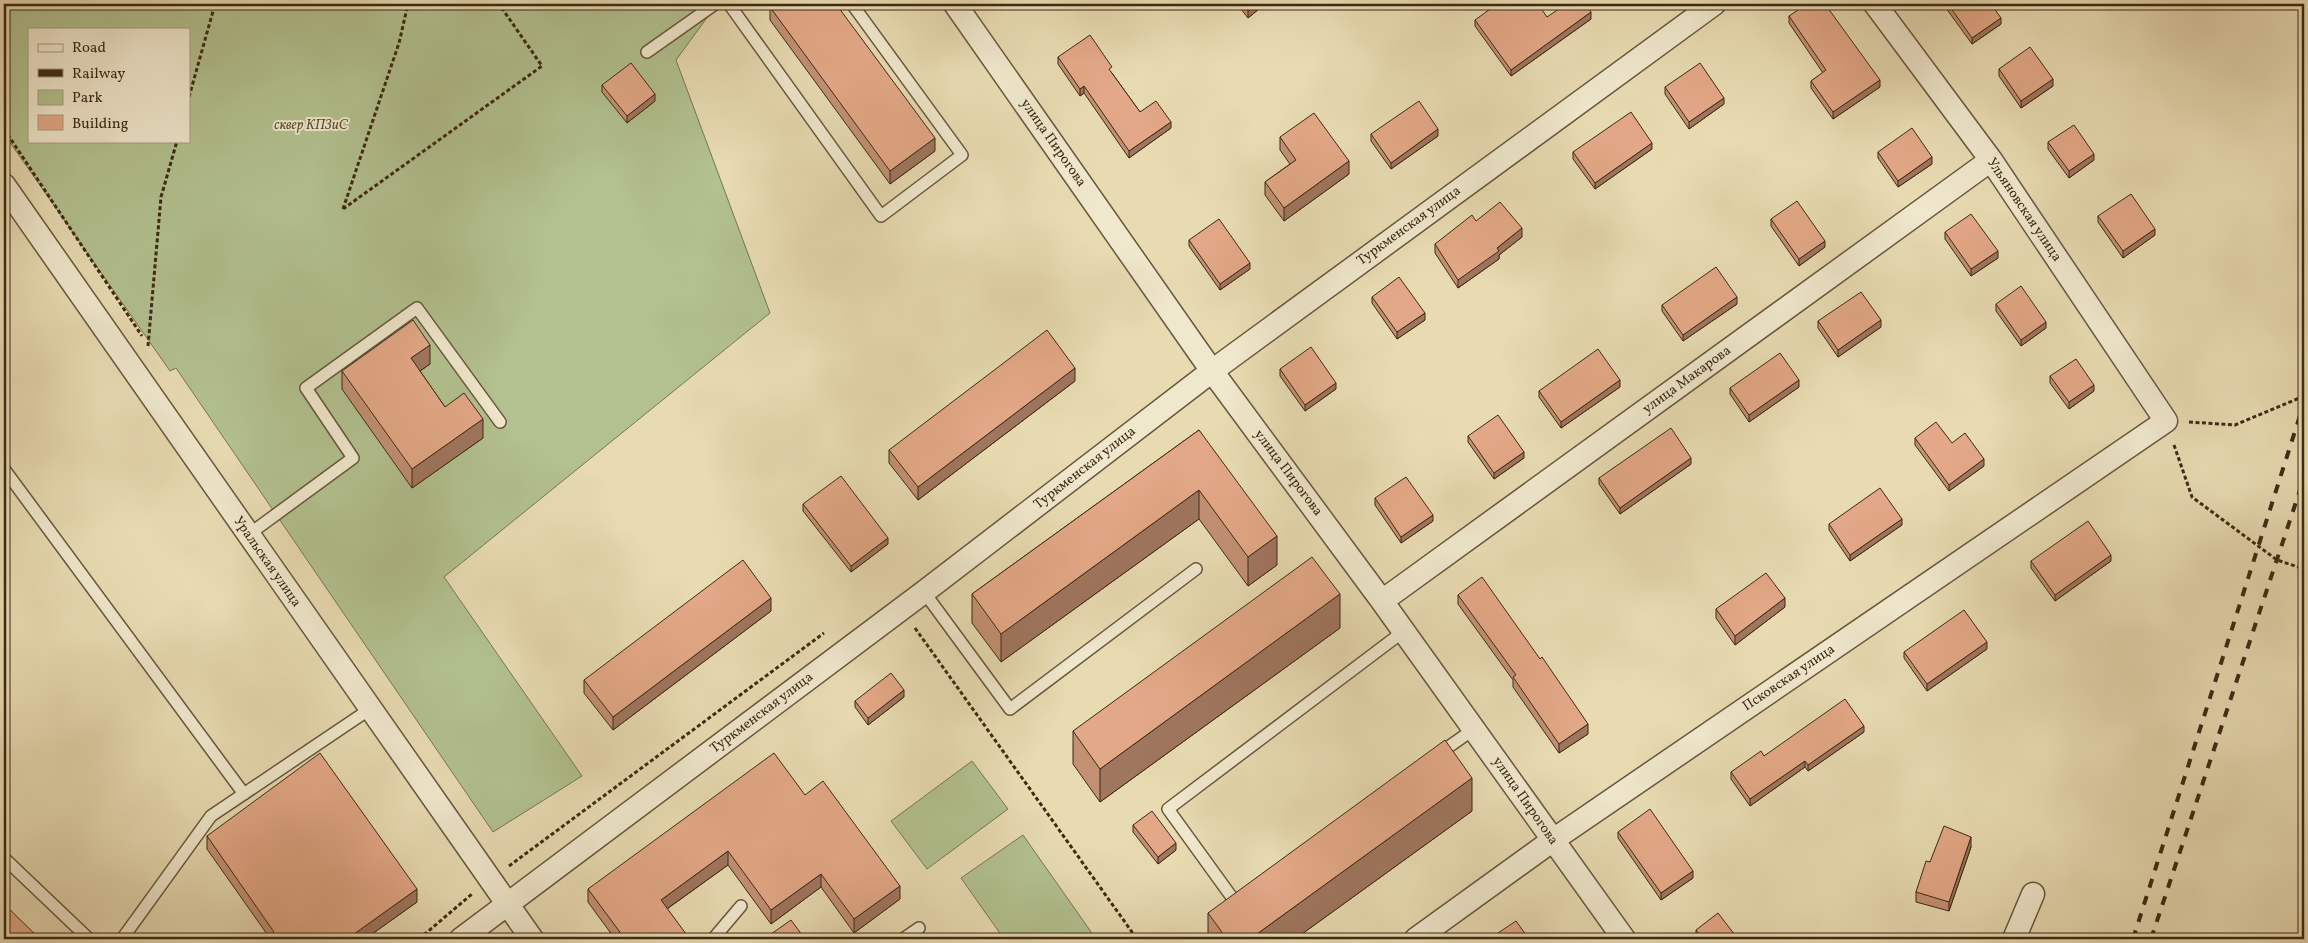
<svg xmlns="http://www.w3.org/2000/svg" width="2308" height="943" font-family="Vollkorn,serif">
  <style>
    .green { fill: #b2c18f; stroke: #787552; fill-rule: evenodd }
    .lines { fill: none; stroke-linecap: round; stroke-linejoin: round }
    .service-casing { stroke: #68563c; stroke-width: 14 }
    .minor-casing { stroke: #68563c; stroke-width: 25 }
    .path { stroke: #3d2914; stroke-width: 3; stroke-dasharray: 4 2.5; stroke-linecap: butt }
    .service { stroke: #f0e8cd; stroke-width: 11 }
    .minor { stroke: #f0e8cd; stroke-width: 22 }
    .rail { stroke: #3d2914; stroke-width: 4; stroke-dasharray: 9 9; stroke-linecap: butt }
    .wall { fill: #c39074; stroke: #3d2914 }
    .shaded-wall { fill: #9f765e; stroke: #3d2914 }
    .building { fill: #e3a887; stroke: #3d2914 }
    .labels { text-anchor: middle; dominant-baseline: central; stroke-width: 4; stroke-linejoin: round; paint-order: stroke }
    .park-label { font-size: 14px; font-style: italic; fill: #5a4f33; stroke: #f0e8cd }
    .street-label { font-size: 14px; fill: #3d2914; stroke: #f0e8cd }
  </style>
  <rect width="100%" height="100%" fill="#e8dbb2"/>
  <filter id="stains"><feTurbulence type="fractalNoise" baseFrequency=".004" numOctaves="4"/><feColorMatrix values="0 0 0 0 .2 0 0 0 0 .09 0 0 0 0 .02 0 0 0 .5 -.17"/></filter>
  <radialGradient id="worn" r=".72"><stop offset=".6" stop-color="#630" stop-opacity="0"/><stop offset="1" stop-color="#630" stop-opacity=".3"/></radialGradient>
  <!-- green -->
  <path class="green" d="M4,4H717L676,60L770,313L444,577L582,776L493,832L176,368L170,371L4,134ZM29,29H189V141H29Z
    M972,761L1008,809L927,869L891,821Z
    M1023,835L1096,939H1004L961,878Z"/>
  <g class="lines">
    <defs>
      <path id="service" d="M729,4L881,216L962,155L852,4
        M647,52L715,4
        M4,469L244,794
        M248,535L353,458L306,388L417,308L500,422
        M924,592L1010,709L1196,569
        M1437,755L1474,729
        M4,858L89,939
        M1241,900L1236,903L1168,809L1404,631
        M122,939L211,816L370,709
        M713,939L741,906
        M903,939L919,928"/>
      <path id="minor" d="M955,4L1212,371L1382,601L1624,939
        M4,185L532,939
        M1382,601L1991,160
        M461,939L924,592L1212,371L1714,4
        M1416,939L1553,840L2166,421L1991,160L1875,4
        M2014,939L2033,894"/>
    </defs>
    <!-- service casing -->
    <use href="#service" class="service-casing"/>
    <!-- minor casing -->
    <use href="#minor" class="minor-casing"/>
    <!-- path -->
    <path class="path" d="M189,97L215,4
      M4,129L142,336
      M343,209L542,66L499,4
      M343,209L399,43L408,4
      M148,346L161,197L177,141
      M2189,422L2235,425L2304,396
      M2174,445L2192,497L2277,560L2304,569
      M915,628L1137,939
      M509,866L824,633
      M419,939L472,894"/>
    <!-- service -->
    <use href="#service" class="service"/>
    <!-- minor -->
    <use href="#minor" class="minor"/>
    <!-- rail -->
    <path class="rail" d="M2133,939L2304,403
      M2151,939L2304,478"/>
  </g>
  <!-- wall -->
  <path class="wall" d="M1237,4H1265L1248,18Z
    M1943,4H1991L2001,24L1972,44Z
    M770,7L935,151L890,184L770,20Z
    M1789,16L1880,87L1833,119L1811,88V81L1823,73L1789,23Z
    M1547,17L1591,19L1511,76L1475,26V20Z
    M1058,57L1112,73L1140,112L1171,128L1129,158L1084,93L1080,96L1058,64Z
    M1999,69L2053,86L2021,108L1999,76Z
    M602,85L655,101L627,123L602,92Z
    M1665,87L1724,104L1689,129L1665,94Z
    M1371,134L1438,136L1391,169L1371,141Z
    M1280,137L1349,174L1284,221L1265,195V182L1290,164L1280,150Z
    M2048,142L2094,160L2069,178L2048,149Z
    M1652,149L1595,189L1573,159V152Z
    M1878,152L1932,164L1898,187L1878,158Z
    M2098,216L2155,235L2123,258L2098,222Z
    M1771,219L1825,247L1799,266L1771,226Z
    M1476,221L1522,237L1499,255V259L1458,288L1435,253V244Z
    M1945,232L1998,258L1971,276L1945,239Z
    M1189,240L1250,269L1220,290L1189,246Z
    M1372,297L1425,320L1397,339L1372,303Z
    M1737,304L1683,341L1662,311V305Z
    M1996,304L2046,328L2021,346L1996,311Z
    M1818,321L1881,327L1838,357L1818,328Z
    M430,364L420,371L445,407L483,438L412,488L342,389V371Z
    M1280,369L1336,389L1305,411L1280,376Z
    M2050,376L2094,391L2069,409L2050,383Z
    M1075,381L918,500L889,463V450Z
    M1620,387L1561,428L1539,397V391Z
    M1799,387L1749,422L1730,394V388Z
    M1199,430L1277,565L1248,586L1199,519L1001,662L972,623V594Z
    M1468,436L1524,458L1494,479L1468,442Z
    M1915,438L1952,443L1984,466L1949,491L1915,445Z
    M1691,464L1620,514L1599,484V478Z
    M1375,498L1433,521L1401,543L1375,505Z
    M803,504L888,544L851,572L803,511Z
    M1829,524L1902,525L1850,561L1829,530Z
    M2031,561H2111L2055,601L2031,568Z
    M1458,595L1588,734L1559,753L1513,687V680L1458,604Z
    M1785,607L1735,645L1716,618V609Z
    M771,611L613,730L584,693V680Z
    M1340,628L1100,802L1073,764V731Z
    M1987,649L1927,691L1904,658V652Z
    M904,697L868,725L855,707V701Z
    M1864,732L1808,771L1805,767L1750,806L1731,779V772L1764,756Z
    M805,795L900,899L854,933L821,887L771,924L728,865L667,909L689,939H615L588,902V889Z
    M1472,811L1295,939H1208V913Z
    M1133,825L1176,850L1158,864L1133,832Z
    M1618,832L1693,878L1661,900L1618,838Z
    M207,836L417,902L365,939H267L269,937L207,849Z
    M1971,847L1949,911L1916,902V892L1930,862Z
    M1696,930L1738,939H1696Z"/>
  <!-- shaded-wall -->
  <path class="shaded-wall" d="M1258,4H1265L1248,18V11Z
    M1591,12V19L1511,76V70Z
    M2001,18V24L1972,44V38Z
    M2053,79V86L2021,108V101Z
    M1880,80V87L1833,119V112Z
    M1084,86V93L1080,96V89Z
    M655,94V101L627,123V116Z
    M1724,98V104L1689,129V122Z
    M1171,122V128L1129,158V151Z
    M1438,129V136L1391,169V163Z
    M935,138V151L890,184V171Z
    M1652,143V149L1595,189V183Z
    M2094,154V160L2069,178V171Z
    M1932,157V164L1898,187V181Z
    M1349,161V174L1284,221V208Z
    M1522,228V237L1499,255V259L1458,288V280Z
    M2155,229V235L2123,258V251Z
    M1825,241V247L1799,266V259Z
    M1998,251V258L1971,276V269Z
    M1250,263V269L1220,290V284Z
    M1737,297V304L1683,341V335Z
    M1425,313V320L1397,339V332Z
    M1881,320V327L1838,357V350Z
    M2046,322V328L2021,346V340Z
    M430,345V364L411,377V358Z
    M1075,368V381L918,500V487Z
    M1620,380V387L1561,428V422Z
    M1799,380V387L1749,422V415Z
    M1336,383V389L1305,411V405Z
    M2094,385V391L2069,409V402Z
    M483,419V438L412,488V469Z
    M1524,452V458L1494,479V473Z
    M1691,458V464L1620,514V508Z
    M1984,459V466L1949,491V485Z
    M1199,490V519L1001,662V634Z
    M1433,515V521L1401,543V537Z
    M1902,519V525L1850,561V555Z
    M1277,536V565L1248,586V557Z
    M888,538V544L851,572V566Z
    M2111,555V561L2055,601V595Z
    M1340,594V628L1100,802V769Z
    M771,598V611L613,730V717Z
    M1785,598V607L1735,645V636Z
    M1987,642V649L1927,691V684Z
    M904,690V697L868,725V718Z
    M1588,724V734L1559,753V744Z
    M1864,726V732L1808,771V765Z
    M1805,761V767L1750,806V799Z
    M1472,778V811L1295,939H1250Z
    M1971,837V847L1949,911V902Z
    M1176,843V850L1158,864V857Z
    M728,851V865L661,913V900Z
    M1693,871V878L1661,900V893Z
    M821,874V887L771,924V910Z
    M900,886V899L854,933V919Z
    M417,889V902L365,939H347Z"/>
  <!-- building -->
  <path class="building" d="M775,4H836L935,138L890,171L770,7Z
    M1242,4H1258L1248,11Z
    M1497,4H1538L1547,17L1566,4H1585L1591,12L1511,70L1475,20Z
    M1807,4H1825L1880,80L1833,112L1811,81L1826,70L1789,16Z
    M1948,4H1991L2001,18L1972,38Z
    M1090,35L1112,67L1109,69L1140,112L1156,101L1171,122L1129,151L1084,86L1080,89L1058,57Z
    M2030,47L2053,79L2021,101L1999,69Z
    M631,63L655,94L627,116L602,85Z
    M1700,63L1724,98L1689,122L1665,87Z
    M1419,101L1438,129L1391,163L1371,134Z
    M1631,112L1652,143L1595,183L1573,152Z
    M1314,113L1349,161L1284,208L1265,182L1296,160L1280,137Z
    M2074,125L2094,154L2069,171L2048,142Z
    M1912,128L1932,157L1898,181L1878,152Z
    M2131,194L2155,229L2123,251L2098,216Z
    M1797,201L1825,241L1799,259L1771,219Z
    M1500,202L1522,228L1497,248L1499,251L1458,280L1435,244L1472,215L1476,221Z
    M1971,214L1998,251L1971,269L1945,232Z
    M1219,219L1250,263L1220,284L1189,240Z
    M1716,267L1737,297L1683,335L1662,305Z
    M1399,277L1425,313L1397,332L1372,297Z
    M2021,286L2046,322L2021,340L1996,304Z
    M1861,292L1881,320L1838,350L1818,321Z
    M413,320L430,345L411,358L445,407L464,393L483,419L412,469L342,371Z
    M1047,330L1075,368L918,487L889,450Z
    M1311,347L1336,383L1305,405L1280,369Z
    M1598,349L1620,380L1561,422L1539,391Z
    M1780,353L1799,380L1749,415L1730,388Z
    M2076,359L2094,385L2069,402L2050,376Z
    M1498,415L1524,452L1494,473L1468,436Z
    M1936,422L1952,443L1965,433L1984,459L1949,485L1915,438Z
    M1671,428L1691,458L1620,508L1599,478Z
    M1199,430L1277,536L1248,557L1199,490L1001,634L972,594Z
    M841,476L888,538L851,566L803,504Z
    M1406,477L1433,515L1401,537L1375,498Z
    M1880,488L1902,519L1850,555L1829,524Z
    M2088,521L2111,555L2055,595L2031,561Z
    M1312,557L1340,594L1100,769L1073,731Z
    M743,560L771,598L613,717L584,680Z
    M1766,573L1785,598L1735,636L1716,609Z
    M1482,577L1540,659L1542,657L1588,724L1559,744L1513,677L1516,675L1458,595Z
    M1964,610L1987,642L1927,684L1904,652Z
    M891,673L904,690L868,718L855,701Z
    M1845,699L1864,726L1808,765L1805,761L1750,799L1731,772L1761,751L1764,756Z
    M1445,740L1472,778L1250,939H1227L1208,913Z
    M320,753L417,889L347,939H267L274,932L207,836Z
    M774,753L805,795L823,781L900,886L854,919L821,874L771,910L728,851L661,900L689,938L686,939H625L588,889Z
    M1650,809L1693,871L1661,893L1618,832Z
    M1152,811L1176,843L1158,857L1133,825Z
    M1944,826L1971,837L1949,902L1916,892L1926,861L1930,862Z
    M4,904L40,939H4Z
    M1718,913L1738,939H1703L1696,930Z
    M791,920L805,939H764Z
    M1516,921L1529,939H1489Z"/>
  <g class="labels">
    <!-- park labels -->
    <g class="park-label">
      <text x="311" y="125">сквер КПЗиС</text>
    </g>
    <!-- street labels -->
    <g class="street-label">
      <text transform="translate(1053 143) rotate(55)">улица Пирогова</text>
      <text transform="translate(2024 210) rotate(56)">Ульяновская улица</text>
      <text transform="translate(1409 226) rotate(-36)">Туркменская улица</text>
      <text transform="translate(1687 380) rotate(-36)">улица Макарова</text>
      <text transform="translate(1085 468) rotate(-38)">Туркменская улица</text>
      <text transform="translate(1288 473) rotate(53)">улица Пирогова</text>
      <text transform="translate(267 562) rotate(55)">Уральская улица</text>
      <text transform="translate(1789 678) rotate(-34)">Псковская улица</text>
      <text transform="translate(762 713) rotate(-37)">Туркменская улица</text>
      <text transform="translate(1525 801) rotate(55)">улица Пирогова</text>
    </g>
  </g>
  <!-- margin -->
  <rect width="2308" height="943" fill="none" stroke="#e8dbb2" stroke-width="20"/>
  <rect x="5" y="5" width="2298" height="933" fill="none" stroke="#3d2914" stroke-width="2.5"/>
  <rect x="10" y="10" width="2288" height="923" fill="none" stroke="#3d2914"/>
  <!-- legend -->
  <rect x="28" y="28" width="162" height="115" fill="#f0e8cd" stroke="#a89c83"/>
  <rect x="38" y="44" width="25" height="8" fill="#f0e8cd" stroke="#a89c83"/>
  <text x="72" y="52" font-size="15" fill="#3d2914">Road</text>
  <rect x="38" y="69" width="25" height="8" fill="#3d2914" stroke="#a89c83"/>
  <text x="72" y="78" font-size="15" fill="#3d2914">Railway</text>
  <rect x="38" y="90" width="25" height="15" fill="#b2c18f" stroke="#a89c83"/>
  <text x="72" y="102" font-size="15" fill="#3d2914">Park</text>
  <rect x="38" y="115" width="25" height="15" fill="#e3a887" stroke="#a89c83"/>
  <text x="72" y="128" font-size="15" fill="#3d2914">Building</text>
  <rect width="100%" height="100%" filter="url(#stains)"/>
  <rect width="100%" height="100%" fill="url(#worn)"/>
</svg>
